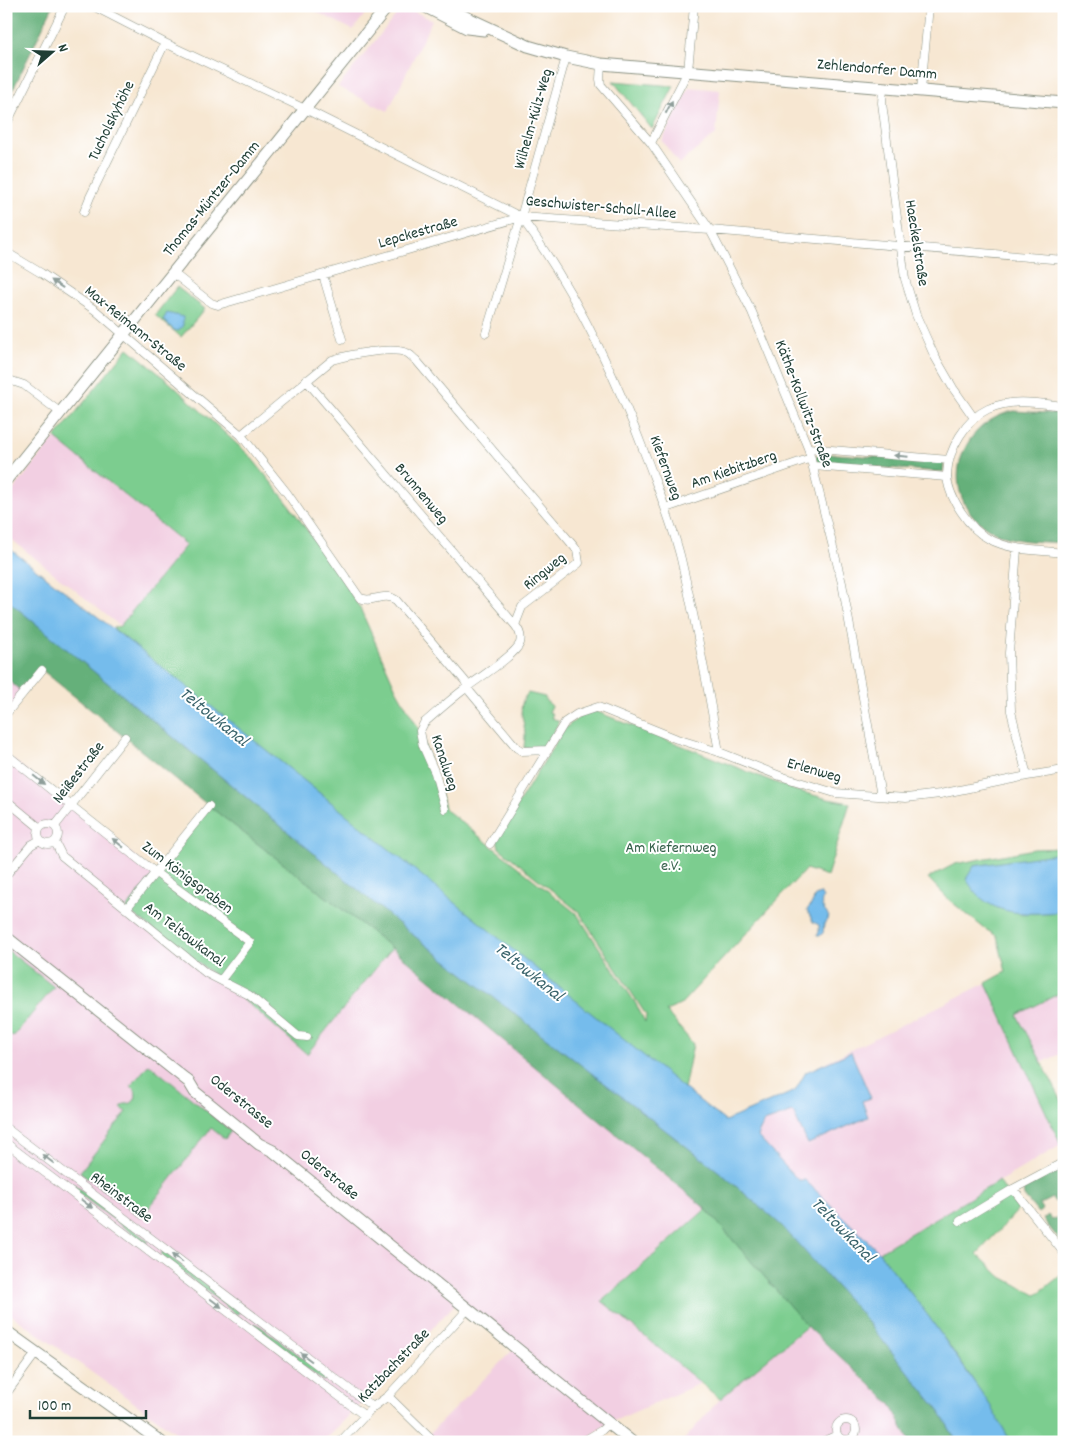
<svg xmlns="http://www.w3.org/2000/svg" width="1070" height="1448" font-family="Dekko,sans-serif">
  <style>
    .built { fill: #f2cfe2 }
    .green { fill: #7ccd8f; stroke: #4e8562 }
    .forest { fill: #65b07a; stroke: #427657 }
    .water { fill: #74bcec; stroke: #4a7c90 }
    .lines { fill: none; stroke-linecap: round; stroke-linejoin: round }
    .street-casing { stroke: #8b9283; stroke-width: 9 }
    .secondary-casing { stroke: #8b9283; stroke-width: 13 }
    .street { stroke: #fff; stroke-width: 8 }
    .secondary { stroke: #fff; stroke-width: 11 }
    .oneway { fill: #8f9e9a }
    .labels { text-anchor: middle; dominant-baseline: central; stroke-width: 4; stroke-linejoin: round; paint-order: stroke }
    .street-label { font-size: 16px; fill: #1f3d34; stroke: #fff }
    .park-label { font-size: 16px; fill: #36614b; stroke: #fff }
    .water-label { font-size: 18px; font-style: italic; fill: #39636b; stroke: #fff }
  </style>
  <rect width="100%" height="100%" fill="#fff"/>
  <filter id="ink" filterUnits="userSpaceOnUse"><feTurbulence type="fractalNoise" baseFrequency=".02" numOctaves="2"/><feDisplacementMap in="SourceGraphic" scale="10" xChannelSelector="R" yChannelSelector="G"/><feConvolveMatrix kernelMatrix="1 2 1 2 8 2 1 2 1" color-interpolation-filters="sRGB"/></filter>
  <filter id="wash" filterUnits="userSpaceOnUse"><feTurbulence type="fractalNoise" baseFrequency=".0096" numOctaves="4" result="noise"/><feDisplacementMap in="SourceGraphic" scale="20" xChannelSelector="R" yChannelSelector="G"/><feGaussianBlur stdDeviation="1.12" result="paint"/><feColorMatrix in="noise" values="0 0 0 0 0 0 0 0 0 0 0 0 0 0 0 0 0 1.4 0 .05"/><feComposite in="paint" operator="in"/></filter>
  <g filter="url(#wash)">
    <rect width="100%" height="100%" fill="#f7e7d2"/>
    <!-- built -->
    <path class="built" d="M320,6H371L353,30L317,12Z
      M400,10H411L432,20L388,111L338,87Z
      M689,87L720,90L716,134L679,164L662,141Z
      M55,438L186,545L120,626L6,535V499Z
      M6,679L24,693L6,714Z
      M6,754L156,873L221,980L307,1054L392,948L706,1209L603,1300L701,1383L609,1423L582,1442H435L428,1435L515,1348L458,1301L361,1404L322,1442H189L6,1311Z
      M986,983L1061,1145L879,1252L805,1180L798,1181L757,1136L764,1122L793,1112L868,1117L862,1101L870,1098L851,1053L806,1072Z
      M1064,991V1052L1041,1063L1017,1015Z
      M807,1326L891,1404L910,1442H682L720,1399Z"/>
    <!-- green -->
    <path class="green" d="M613,81L674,86L652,129Z
      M177,287L205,309L181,337L155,315Z
      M128,348L168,381L250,456L287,502L325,555L335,564L339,575L360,608L396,689L420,731L445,809L577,914L636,1004L645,1022L646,1015L579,912L499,848L497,838L564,729L582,715L595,711L794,790L828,799L850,803L827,876L806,869L680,1005L666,1011L693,1044L684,1089L282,763L167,673L113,628L120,626L186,545L55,438Z
      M528,693L545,697V700L552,706L549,712L553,714L551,717L559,722L545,747L524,748C524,744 525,740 525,736C525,718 515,708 528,693Z
      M209,806L392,948L307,1054L221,980L126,909Z
      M1064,848V854L974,866L1019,914L1064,912V991L1017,1015L1064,1105V1144L1061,1145L986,983L1006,972L997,936L985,929L948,899L928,878L955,864L1034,849Z
      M6,949L54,987L13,1037L6,1032Z
      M149,1064L231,1131L225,1139L211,1128L141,1218L80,1172L126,1112L121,1108L124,1104C133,1105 138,1099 135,1090L131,1086Z
      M999,1181L1018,1210L977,1254L1000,1276L1036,1295L1064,1273V1442H1011C973,1374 926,1313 879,1252Z
      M72,1183L148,1241V1242L145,1243L73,1189L71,1187Z
      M706,1209L807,1326L720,1399L602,1301Z
      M164,1252L239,1311V1313L236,1314L162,1256L161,1253Z
      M254,1324H257L327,1376L326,1379L323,1381L254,1328Z"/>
    <!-- forest -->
    <path class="forest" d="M6,6H53L6,104Z
      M1014,411L1064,414V543C1039,541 1010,543 989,529C936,497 956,423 1014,411Z
      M822,453L944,462L943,472L819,463L816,459V456Z
      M6,599L408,931L722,1174L781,1225L863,1316L940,1412L957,1442H910L891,1404L807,1326L706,1209L392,948L209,806L42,670L24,693L6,679Z
      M1064,1164V1191L1055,1196L1057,1201L1055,1202L1052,1198L1040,1204L1043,1209L1038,1213L1024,1196L1023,1189L1025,1186Z
      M1064,1214V1230L1062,1232L1064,1238L1060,1241L1043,1219L1048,1215L1052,1220Z"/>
    <!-- water -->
    <path class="water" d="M167,313L183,317V325L179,331L174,330L163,320Z
      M6,546C250,732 485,929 725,1121L795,1091L806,1072L851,1052L871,1098L862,1101L868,1117L808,1144L793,1112L764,1122L757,1136L798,1180H805L879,1252L929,1317L990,1405L1011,1442H957L940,1412L863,1316L781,1225L722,1174L408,931L6,599Z
      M1062,853L1064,854V912C1035,913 1005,918 981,898C975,893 970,885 966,879L974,866Z
      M820,893L823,898C818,906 826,911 829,917L824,924L823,933L820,936H817L819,932V925L813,922L807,910L813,902L814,897Z"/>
  </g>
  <g filter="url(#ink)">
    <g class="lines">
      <defs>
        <path id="street" d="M93,6L165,43L305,109L521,217L710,230L1064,260
          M601,64L600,79L601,85L651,143L710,230L722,253L752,312L808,448L842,583L881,796
          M883,88L882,103L905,279L916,315L934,355L953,388L974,418
          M921,90L929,6
          M6,125L65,6
          M651,143L688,71L694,6
          M84,212L90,197L165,43
          M521,217C576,291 616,377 648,462C660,494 673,526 681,559C696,623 708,688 719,752
          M6,252L41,273L95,310L241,435L287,493L360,598C374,604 382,591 396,600L465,681L470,692L517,748L522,751L548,750
          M173,273L211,303L218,305L521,217
          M323,275L342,339
          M486,333L521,217L566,57
          M6,379L24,385L61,413
          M306,380L515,625
          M1064,406C1038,403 1012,398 988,409C966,419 948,450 947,474C947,496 970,530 989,539C1012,551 1039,550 1064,553
          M241,435L332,360C348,355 392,346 407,353C410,354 413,358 416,360L577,550L579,563L522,607L515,625C520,631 522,636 520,643C516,655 477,679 466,688C451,699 438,711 424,723L420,731L423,746L435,773L445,809
          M808,448L949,460
          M814,466L947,477
          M666,508L811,458
          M1017,549L1009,653L1011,711L1027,776
          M6,714L42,670
          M6,754L156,873L250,942L221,980
          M6,800L40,828
          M38 834a10 10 0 1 1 20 0a10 10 0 1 1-20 0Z
          M55,826L125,737
          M55,842L62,856L206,973L249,995L298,1036L307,1037
          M490,844L565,722L577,714L598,707L677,739L719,752L780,776L835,793L906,798L940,794L1027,776L1064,770
          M6,875L31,845L40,840
          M126,909L209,806
          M6,1128L332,1376L373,1407
          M6,1143L365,1416
          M1013,1189L1064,1253
          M960,1221L1013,1189L1064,1162
          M6,1394L36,1353
          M388,1396L435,1442
          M836 1430a10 10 0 1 1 20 0a10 10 0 1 1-20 0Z
          M340,1442L373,1407L388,1396L468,1309
          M582,1442L602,1430L609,1423
          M822,1442L837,1435"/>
        <path id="secondary" d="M424,6L467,28L484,30
          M442,6L528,46L566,57L601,64L1064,103
          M6,480L388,6
          M6,937L189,1082L195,1092L259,1144L273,1151L632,1442
          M6,1331L161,1442"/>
      </defs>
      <!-- street casing -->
      <use href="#street" class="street-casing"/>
      <!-- secondary casing -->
      <use href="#secondary" class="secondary-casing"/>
      <!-- street -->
      <use href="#street" class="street"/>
      <!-- secondary -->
      <use href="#secondary" class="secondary"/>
    </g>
    <!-- one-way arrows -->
    <defs><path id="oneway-solid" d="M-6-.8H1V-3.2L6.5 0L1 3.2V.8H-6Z" transform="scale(1.25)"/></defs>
    <g class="oneway">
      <use href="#oneway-solid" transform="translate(669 107) rotate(-63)"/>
      <use href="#oneway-solid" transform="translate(57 284) rotate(-146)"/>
      <use href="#oneway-solid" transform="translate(901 456) rotate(-175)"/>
      <use href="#oneway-solid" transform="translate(39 780) rotate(39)"/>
      <use href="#oneway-solid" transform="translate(118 843) rotate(-142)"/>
      <use href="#oneway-solid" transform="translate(48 1159) rotate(-143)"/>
      <use href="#oneway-solid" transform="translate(87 1204) rotate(37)"/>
      <use href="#oneway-solid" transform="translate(177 1258) rotate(-143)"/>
      <use href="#oneway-solid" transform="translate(216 1303) rotate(37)"/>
      <use href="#oneway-solid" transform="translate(306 1357) rotate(-143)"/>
    </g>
  </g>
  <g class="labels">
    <!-- street labels -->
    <g class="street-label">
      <text transform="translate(877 70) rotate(5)">Zehlendorfer Damm</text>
      <text transform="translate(534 119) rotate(-74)">Wilhelm-Külz-Weg</text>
      <text transform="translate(112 121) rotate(-64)">Tucholskyhöhe</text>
      <text transform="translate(212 199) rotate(-51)">Thomas-Müntzer-Damm</text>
      <text transform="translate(601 208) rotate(5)">Geschwister-Scholl-Allee</text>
      <text transform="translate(418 233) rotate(-16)">Lepckestraße</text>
      <text transform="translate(916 243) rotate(81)">Haeckelstraße</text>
      <text transform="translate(135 329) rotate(39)">Max-Reimann-Straße</text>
      <text transform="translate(803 404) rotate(69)">Käthe-Kollwitz-Straße</text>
      <text transform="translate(665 468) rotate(70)">Kiefernweg</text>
      <text transform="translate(734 470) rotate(-19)">Am Kiebitzberg</text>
      <text transform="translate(421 494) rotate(50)">Brunnenweg</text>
      <text transform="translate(545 572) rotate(-39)">Ringweg</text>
      <text transform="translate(444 763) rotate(72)">Kanalweg</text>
      <text transform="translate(814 771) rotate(16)">Erlenweg</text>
      <text transform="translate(79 773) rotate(-52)">Neißestraße</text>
      <text transform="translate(187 878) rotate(37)">Zum Königsgraben</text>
      <text transform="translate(184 935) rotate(37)">Am Teltowkanal</text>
      <text transform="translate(241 1102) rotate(39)">Oderstrasse</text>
      <text transform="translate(329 1175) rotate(39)">Oderstraße</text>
      <text transform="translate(121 1198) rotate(37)">Rheinstraße</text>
      <text transform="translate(394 1366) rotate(-46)">Katzbachstraße</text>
    </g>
    <!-- park labels -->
    <g class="park-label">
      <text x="671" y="848">Am Kiefernweg<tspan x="671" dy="18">e.V.</tspan></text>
    </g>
    <!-- water labels -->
    <g class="water-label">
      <text transform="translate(213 718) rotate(39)">Teltowkanal</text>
      <text transform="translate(528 973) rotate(39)">Teltowkanal</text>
      <text transform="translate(842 1231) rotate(46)">Teltowkanal</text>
    </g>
  </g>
  <!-- margin -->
  <rect width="1070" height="1448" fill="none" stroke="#fff" stroke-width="25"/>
  <!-- north arrow -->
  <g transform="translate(52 52) rotate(70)" stroke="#ffffff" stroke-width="4" paint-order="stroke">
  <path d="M0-4L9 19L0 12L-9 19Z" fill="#1f3d34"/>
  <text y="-8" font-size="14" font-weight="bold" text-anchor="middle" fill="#1f3d34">N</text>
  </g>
  <!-- scale -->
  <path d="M30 1410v8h116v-8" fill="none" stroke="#1f3d34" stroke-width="2.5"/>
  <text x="38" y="1410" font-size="15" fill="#1f3d34" stroke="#ffffff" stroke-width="4" paint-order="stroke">100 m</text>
</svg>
